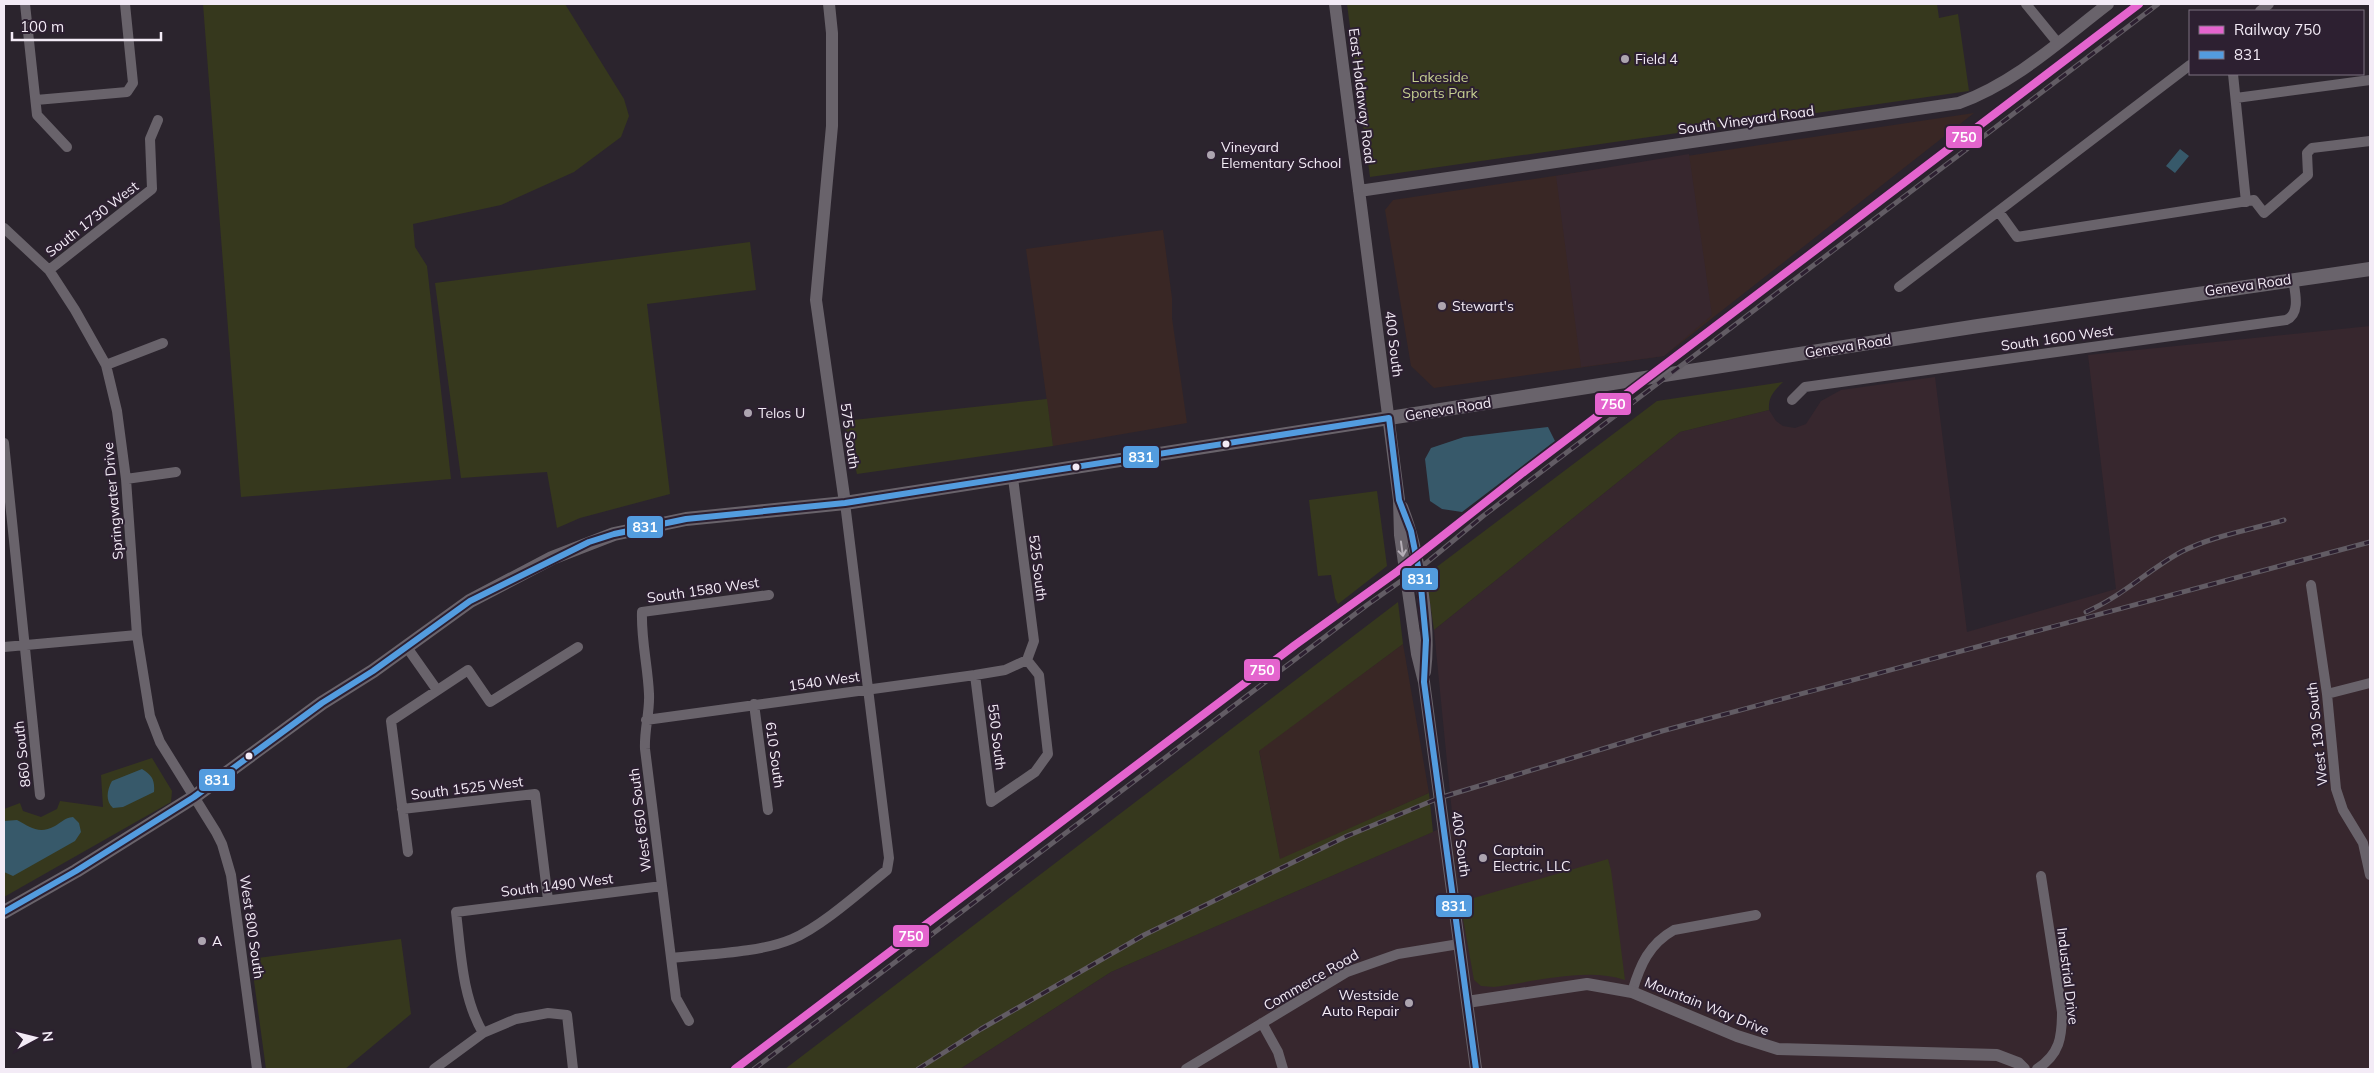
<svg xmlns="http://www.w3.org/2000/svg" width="2374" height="1073" font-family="Mulish,sans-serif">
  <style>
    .commercial { fill: #392725 }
    .industrial { fill: #37272e }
    .green { fill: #36381d }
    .water { fill: #37596a }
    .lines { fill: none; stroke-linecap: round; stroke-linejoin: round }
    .minor { stroke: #69636b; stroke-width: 10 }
    .tertiary { stroke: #69636b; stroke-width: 12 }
    .secondary { stroke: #69636b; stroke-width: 14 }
    .rail-casing { stroke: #625c64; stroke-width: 5 }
    .rail { stroke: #2d2031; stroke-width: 3; stroke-dasharray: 9; stroke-linecap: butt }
    .bus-1-casing { stroke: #2d2031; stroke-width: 10 }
    .bus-1 { stroke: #539cdf; stroke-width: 6 }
    .rail-1-casing { stroke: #2d2031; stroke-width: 11 }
    .rail-1 { stroke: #e464ce; stroke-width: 8 }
    .oneway { stroke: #b5aeb7 }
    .poi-dot { fill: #ada5b0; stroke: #2d2031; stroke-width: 2 }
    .bus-dot { fill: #f3ebf6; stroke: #2d2031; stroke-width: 2 }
    .labels { text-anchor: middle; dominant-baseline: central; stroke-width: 4; stroke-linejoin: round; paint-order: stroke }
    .poi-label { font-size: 14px; fill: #f3ebf6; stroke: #2d2031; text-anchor: start }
    .park-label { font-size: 14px; fill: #c6cf91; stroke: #2d2031 }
    .street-label { font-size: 14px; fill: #f3ebf6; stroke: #2d2031 }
    .line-badge { stroke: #2d2031; stroke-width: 2 }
    .badge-label { font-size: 14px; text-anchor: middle; font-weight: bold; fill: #fff }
  </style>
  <rect width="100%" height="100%" fill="#2b242d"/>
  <!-- commercial -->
  <path class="commercial" d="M1974,113L1664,356L1434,388L1411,366L1385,210L1393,200Z
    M1163,230L1172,298V318L1187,423L1053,446L1026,249Z
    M1403,644L1429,793L1280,860L1259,750Z"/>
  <!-- industrial -->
  <path class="industrial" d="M1689,154L1712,315L1664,356L1581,367L1556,176Z
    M2370,326V1069H960L1111,972L1453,823L1434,630L1680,432L1769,410L1776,421L1783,426L1795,428L1806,424L1821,401L1841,390L1935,377L1967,632L2116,589L2088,355Z"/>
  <!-- green -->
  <path class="green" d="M203,4H565L624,99L629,116L621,137L574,172L501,205L413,224L415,247L427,266L451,479L241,497Z
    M1347,4H1937L1939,18L1958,14L1969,91L1370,177Z
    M750,242L756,290L647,304L670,494L580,518L557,528L547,472L461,478L435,283Z
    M1783,382C1774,391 1768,397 1769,410L1680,432L1434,630L1426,575L1657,401Z
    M1047,399L1053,446L857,474L844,421Z
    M1377,491L1387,566L1338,604L1335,598L1331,575L1318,576L1309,500Z
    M1398,602L1403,644L1259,751L1280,859L1429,793L1433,832L1111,972L960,1069H785Z
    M152,758L172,791L171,802L4,897V809L20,803L23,811L41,817L57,809L60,801L103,807L101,775Z
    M1608,859L1611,870L1625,980C1586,967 1534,982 1494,987L1481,986L1474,980L1460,902Z
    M401,939L411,1014L345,1069H266L251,959Z"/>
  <!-- water -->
  <path class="water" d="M2180,149L2189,156L2175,173L2166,166Z
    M1548,427L1555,441L1462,512L1442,509L1430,501L1425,459L1431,448L1464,437Z
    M142,769C152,775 155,780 154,792L123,807L113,808C105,801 107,790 112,781Z
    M73,817L79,823L81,832L75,841L13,876L4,872V821L17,820C30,827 39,835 55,826C62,822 64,818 73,817Z"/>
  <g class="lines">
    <!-- minor -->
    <path class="minor" d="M25,4L37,115L67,147
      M2026,4L2057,42
      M2260,11L2269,4
      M2233,74L2246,202
      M2236,98L2370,80
      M36,100L127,92L133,83L125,4
      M1999,212L2017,237L2254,200L2264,213L2308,175L2307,153L2312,148L2370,141
      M4,228L49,270L75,310L106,365L117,411L126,479L137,635L150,716L160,742L216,832L222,844L231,875L257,1069
      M49,270L152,189L150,139L158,120
      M1899,287L2190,65
      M106,365L163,343
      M1792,400L1805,387L2286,320C2301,314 2295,292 2293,279
      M4,443L40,795
      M126,479L176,472
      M2311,585L2327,694L2336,789L2343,810L2363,843L2370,875
      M406,646L437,690
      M4,647L137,635
      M975,675L991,802L1035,772L1048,754L1039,675L1027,660
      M2327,694L2370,683
      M754,704L768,810
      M646,720L975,675L1005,670L1027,660L1034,641L1013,478
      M402,809L535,794L548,900
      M408,852L391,721L468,670L490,702L578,647
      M671,958C707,954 759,953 792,939C821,927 861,891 887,870L889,858L845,503
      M1632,992C1640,965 1649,944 1674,930L1756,915
      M689,1021L676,998L645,749C644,730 650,712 649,694C648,667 641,640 642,612L769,595
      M1262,1023L1278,1052L1283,1069
      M483,1033C462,997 461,953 456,912L662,886
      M434,1069L483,1033L516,1019L548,1013L567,1015L573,1069
      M1186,1069L1347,972L1398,954L1459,944
      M2037,1069C2060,1054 2062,1037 2062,1012L2041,876"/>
    <!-- tertiary -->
    <path class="tertiary" d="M829,4L832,33V126L816,300L845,503
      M1335,4L1399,500L1400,535L1417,654L1424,682L1476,1069
      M1359,191L1959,103C2015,83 2061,40 2108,4
      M1402,507C1419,549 1431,627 1425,672
      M1467,1002L1587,984L1632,992L1737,1036L1778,1049L1997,1055L2018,1063L2024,1069"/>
    <!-- secondary -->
    <path class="secondary" d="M4,912L76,871L194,797L322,703L373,671L470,601L552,558L614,534L686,519L845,503L1978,326L2370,269"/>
    <defs>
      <path id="rail" d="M2086,612C2121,597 2148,570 2181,552C2212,536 2250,530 2284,520
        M754,1069L1367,605L1425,564L1483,516L2158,4
        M918,1069L981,1029L1144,935L1347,836L1439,798L1662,731L2370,542"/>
    </defs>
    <!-- rail casing -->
    <use href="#rail" class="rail-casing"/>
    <!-- rail -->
    <use href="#rail" class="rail"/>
    <defs>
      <path id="bus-1" d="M1389,418L1399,500L1411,531L1420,576L1426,640L1424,682L1476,1069
        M4,912L76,871L194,797L322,703L373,671L470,601L589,542L614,534L686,519L845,503L1389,418"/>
    </defs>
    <!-- bus-1 casing -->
    <use href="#bus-1" class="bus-1-casing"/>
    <!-- bus-1 -->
    <use href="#bus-1" class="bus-1"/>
    <defs>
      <path id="rail-1" d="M735,1069L1295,645L1398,571L1525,471L2139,4"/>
    </defs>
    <!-- rail-1 casing -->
    <use href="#rail-1" class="rail-1-casing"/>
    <!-- rail-1 -->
    <use href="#rail-1" class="rail-1"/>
  </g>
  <!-- one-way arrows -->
  <defs><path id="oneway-shaft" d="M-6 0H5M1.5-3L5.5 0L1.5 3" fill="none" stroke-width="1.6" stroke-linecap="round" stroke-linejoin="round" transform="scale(1.25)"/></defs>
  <use class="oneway" href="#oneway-shaft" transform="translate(1402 549) rotate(82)"/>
  <!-- markers -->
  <g class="poi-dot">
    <circle cx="1625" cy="59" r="5"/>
    <circle cx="1211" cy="155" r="5"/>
    <circle cx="1442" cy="306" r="5"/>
    <circle cx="748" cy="413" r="5"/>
    <circle cx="1483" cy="858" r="5"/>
    <circle cx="202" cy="941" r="5"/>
    <circle cx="1409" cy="1003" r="5"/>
  </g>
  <g class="bus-dot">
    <circle cx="1226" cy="444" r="4.5"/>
    <circle cx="1076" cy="467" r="4.5"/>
    <circle cx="249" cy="756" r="4.5"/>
  </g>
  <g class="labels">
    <!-- poi labels -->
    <g class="poi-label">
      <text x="1635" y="59">Field 4</text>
      <text x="1221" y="147">Vineyard<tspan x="1221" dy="16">Elementary School</tspan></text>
      <text x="1452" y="306">Stewart's</text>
      <text x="758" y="413">Telos U</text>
      <text x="1493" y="850">Captain<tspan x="1493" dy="16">Electric, LLC</tspan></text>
      <text x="212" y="941">A</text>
      <text x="1399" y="995" text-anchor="end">Westside<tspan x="1399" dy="16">Auto Repair</tspan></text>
    </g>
    <!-- park labels -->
    <g class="park-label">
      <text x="1440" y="77">Lakeside<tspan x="1440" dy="16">Sports Park</tspan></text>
    </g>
    <!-- street labels -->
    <g class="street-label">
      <text transform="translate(1362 96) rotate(83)">East Holdaway Road</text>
      <text transform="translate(1746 120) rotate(-8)">South Vineyard Road</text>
      <text transform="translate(92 219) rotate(-38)">South 1730 West</text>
      <text transform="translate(2248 285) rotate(-8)">Geneva Road</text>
      <text transform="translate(2057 338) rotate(-8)">South 1600 West</text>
      <text transform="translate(1394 344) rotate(83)">400 South</text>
      <text transform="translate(1848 346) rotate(-9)">Geneva Road</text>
      <text transform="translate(1448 409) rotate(-9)">Geneva Road</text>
      <text transform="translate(850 436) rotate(82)">575 South</text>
      <text transform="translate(113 501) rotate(-95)">Springwater Drive</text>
      <text transform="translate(1038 568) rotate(83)">525 South</text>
      <text transform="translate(703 590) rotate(-8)">South 1580 West</text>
      <text transform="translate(824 681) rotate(-8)">1540 West</text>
      <text transform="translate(2317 734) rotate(-96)">West 130 South</text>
      <text transform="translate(997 737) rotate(83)">550 South</text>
      <text transform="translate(22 754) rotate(-96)">860 South</text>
      <text transform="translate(775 755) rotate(82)">610 South</text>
      <text transform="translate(467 788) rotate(-7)">South 1525 West</text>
      <text transform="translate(640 820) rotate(-97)">West 650 South</text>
      <text transform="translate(1461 844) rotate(82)">400 South</text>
      <text transform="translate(557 885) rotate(-7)">South 1490 West</text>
      <text transform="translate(252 927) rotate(82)">West 800 South</text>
      <text transform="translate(2068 976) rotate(83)">Industrial Drive</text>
      <text transform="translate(1311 980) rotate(-30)">Commerce Road</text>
      <text transform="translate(1707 1006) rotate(22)">Mountain Way Drive</text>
    </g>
  </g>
  <g class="line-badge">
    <rect x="1945" y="125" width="38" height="24" rx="5" fill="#e464ce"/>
    <rect x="1594" y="392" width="38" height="24" rx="5" fill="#e464ce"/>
    <rect x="1122" y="445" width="38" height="24" rx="5" fill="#539cdf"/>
    <rect x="626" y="515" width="38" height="24" rx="5" fill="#539cdf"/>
    <rect x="1401" y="567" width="38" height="24" rx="5" fill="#539cdf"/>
    <rect x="1243" y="658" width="38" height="24" rx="5" fill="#e464ce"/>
    <rect x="198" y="768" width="38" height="24" rx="5" fill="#539cdf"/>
    <rect x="1435" y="894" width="38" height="24" rx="5" fill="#539cdf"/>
    <rect x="892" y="924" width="38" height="24" rx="5" fill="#e464ce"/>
  </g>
  <g class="badge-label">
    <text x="1964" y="142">750</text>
    <text x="1613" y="409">750</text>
    <text x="1141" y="462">831</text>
    <text x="645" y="532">831</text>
    <text x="1420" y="584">831</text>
    <text x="1262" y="675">750</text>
    <text x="217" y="785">831</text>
    <text x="1454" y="911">831</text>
    <text x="911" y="941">750</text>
  </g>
  <!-- border -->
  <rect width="2374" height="1073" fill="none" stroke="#f3ebf6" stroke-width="10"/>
  <!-- legend -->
  <rect x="2189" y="10" width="175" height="65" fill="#2d2031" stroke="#7c7180"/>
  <rect x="2199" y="26" width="25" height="8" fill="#e464ce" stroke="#7c7180"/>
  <text x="2234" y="35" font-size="15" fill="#f3ebf6">Railway 750</text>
  <rect x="2199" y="51" width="25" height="8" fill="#539cdf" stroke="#7c7180"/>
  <text x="2234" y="60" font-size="15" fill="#f3ebf6">831</text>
  <!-- north arrow -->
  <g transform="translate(35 1038) rotate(83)" stroke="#2d2031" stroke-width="4" paint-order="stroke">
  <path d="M0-4L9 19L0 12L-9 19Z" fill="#f3ebf6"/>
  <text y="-8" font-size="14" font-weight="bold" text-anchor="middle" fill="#f3ebf6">N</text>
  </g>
  <!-- scale -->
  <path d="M12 32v8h149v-8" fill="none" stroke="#f3ebf6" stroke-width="2.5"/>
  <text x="20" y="32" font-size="15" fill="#f3ebf6" stroke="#2d2031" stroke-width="4" paint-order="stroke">100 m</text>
</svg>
